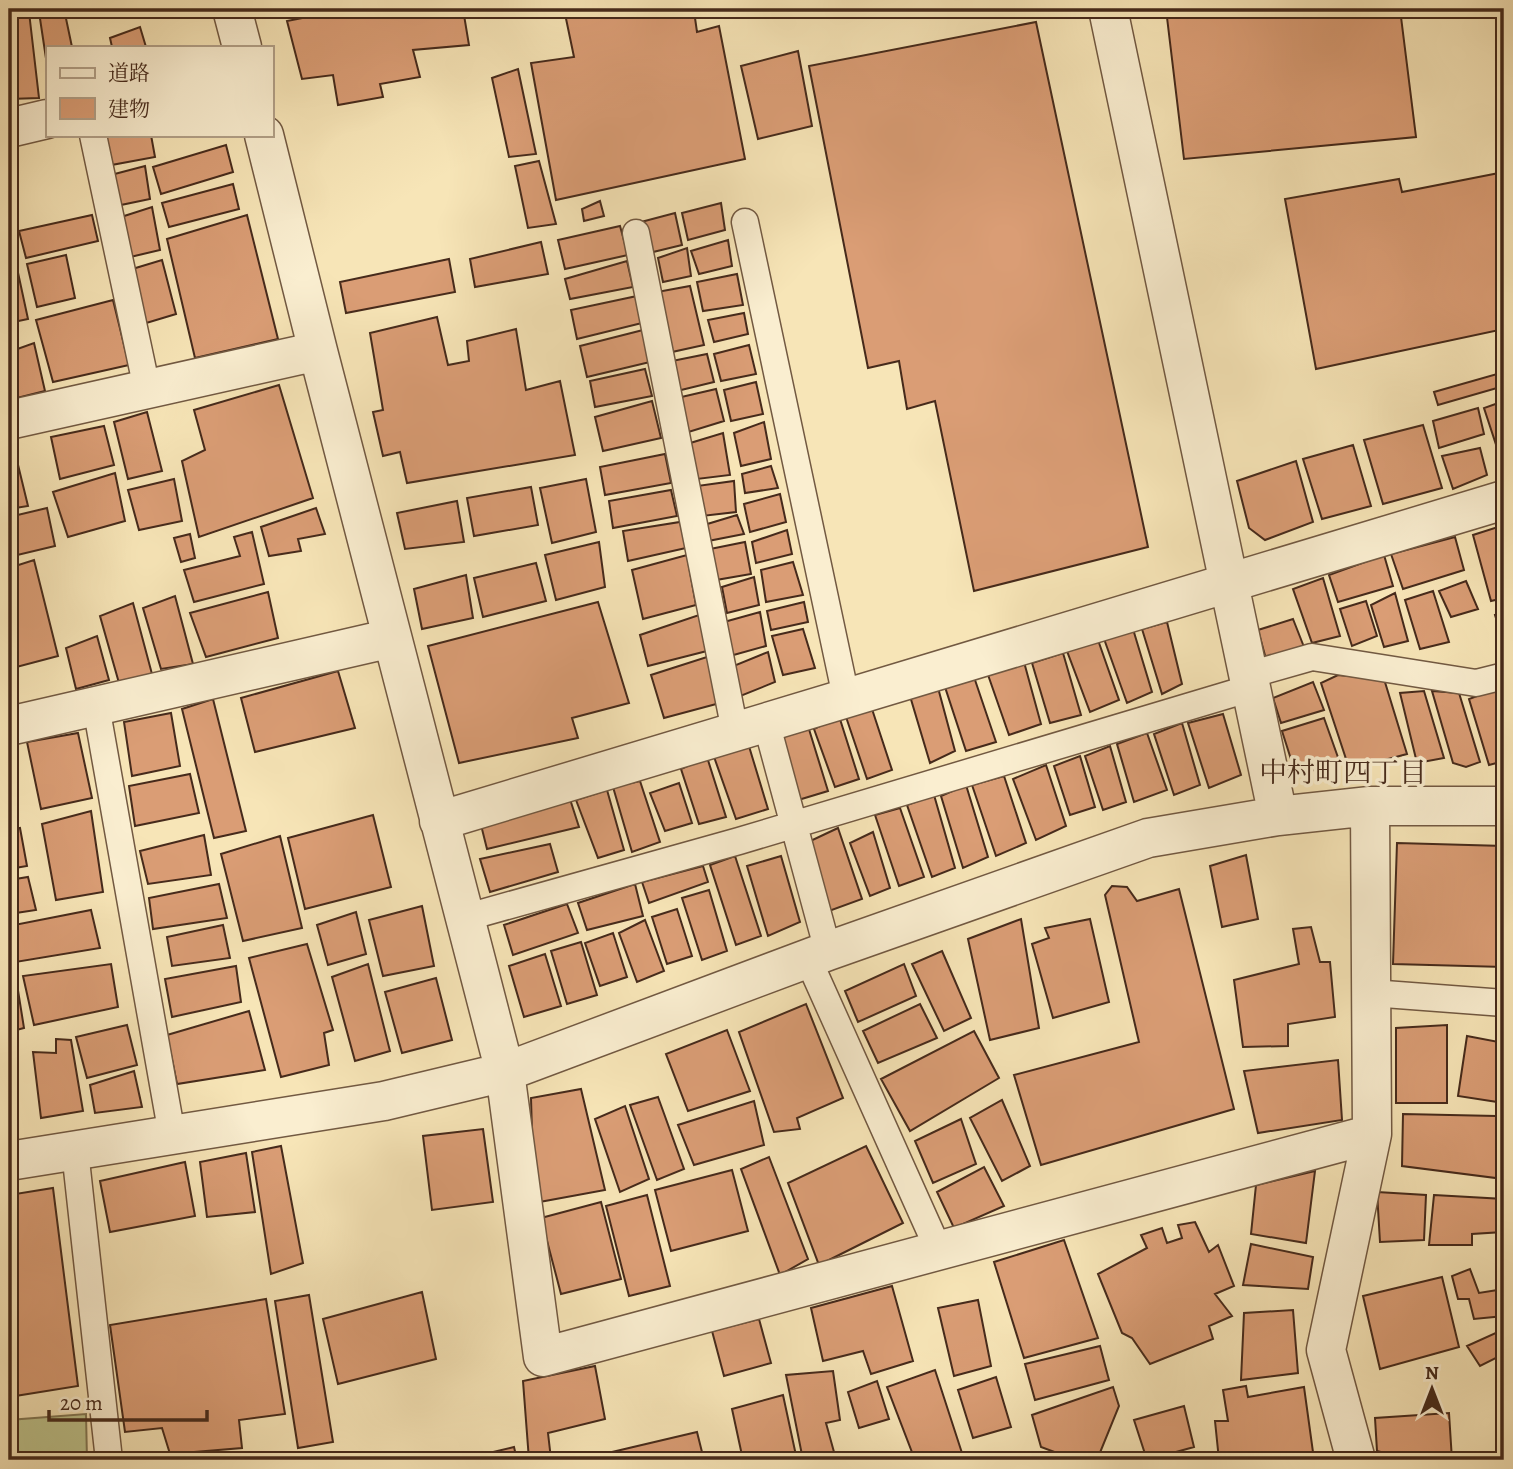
<svg xmlns="http://www.w3.org/2000/svg" width="1513" height="1469" font-family="Alegreya,'Noto Serif JP',serif">
  <style>
    .green { fill: #bec48d; stroke: #827754; stroke-width: 2 }
    .building { fill: #da9d75; stroke: #462a1b; stroke-width: 2 }
    .lines { fill: none; stroke-linecap: round; stroke-linejoin: round }
    .lane-casing { stroke: #725942; stroke-width: 29 }
    .street-casing { stroke: #725942; stroke-width: 41 }
    .path { stroke: #462a1b; stroke-width: 4.5; stroke-dasharray: 2 3.5; stroke-linecap: butt }
    .lane { stroke: #faeed0; stroke-width: 26 }
    .street { stroke: #faeed0; stroke-width: 38 }
    .labels { text-anchor: middle; dominant-baseline: central; stroke-width: 7; stroke-linejoin: round; paint-order: stroke }
    .neighbourhood-label { font-size: 28px; fill: #462a1b; stroke: #faeed0 }
  </style>
  <rect width="100%" height="100%" fill="#f7e5b7"/>
  <filter id="stains"><feTurbulence type="fractalNoise" baseFrequency=".00286" numOctaves="4"/><feColorMatrix values="0 0 0 0 .2 0 0 0 0 .09 0 0 0 0 .02 0 0 0 .5 -.17"/></filter>
  <radialGradient id="worn" r=".72"><stop offset=".6" stop-color="#630" stop-opacity="0"/><stop offset="1" stop-color="#630" stop-opacity=".3"/></radialGradient>
  <!-- green -->
  <path class="green" d="M86,1414L87,1460H9V1420Z"/>
  <!-- building -->
  <path class="building" d="M56,9H64L72,47H47V65L39,12Z
    M337,9H463L469,45L413,50L420,77L380,84L383,97L338,105L333,75L302,79L287,21L338,11Z
    M564,9H703L694,11L697,32L719,26L745,159L556,200L531,63L574,57Z
    M1166,9H1400L1416,137L1184,159Z
    M29,12L39,98L9,99V14Z
    M1036,22L1148,547L974,591L935,401L907,409L899,361L868,368L809,66Z
    M140,27L146,47H112L110,38Z
    M798,51L812,126L758,139L741,66Z
    M518,69L536,154L509,157L492,78Z
    M99,135H151L155,157L106,166Z
    M226,145L233,172L161,194L153,167Z
    M539,161L556,224L528,228L515,166Z
    M9,166L14,186L9,187Z
    M145,166L150,199L116,206L107,176Z
    M1504,172V329L1316,369L1285,199L1399,179L1402,192Z
    M233,184L239,209L169,227L162,203Z
    M600,201L604,216L584,221L582,209Z
    M721,203L725,230L688,240L682,213Z
    M152,207L160,250L126,258L118,218Z
    M675,213L682,245L649,253L641,222Z
    M92,215L98,241L26,258L19,231Z
    M247,215L278,339L195,358L167,239Z
    M620,226L628,255L565,269L558,240Z
    M728,240L732,266L699,274L691,251Z
    M541,242L548,274L475,287L470,259Z
    M687,248L691,276L663,282L658,258Z
    M66,255L75,298L37,307L27,264Z
    M449,259L455,292L346,313L340,282Z
    M162,260L176,314L143,324L129,270Z
    M627,261L633,287L570,299L565,279Z
    M17,268L28,319L9,323V270Z
    M737,274L743,305L703,311L697,282Z
    M690,286L704,345L672,352L657,292Z
    M637,296L642,323L577,339L571,310Z
    M113,300L129,365L53,382L36,320Z
    M744,313L748,334L714,342L708,320Z
    M437,317L448,365L469,361L467,341L516,329L526,390L560,381L575,455L407,483L400,452L383,456L373,412L383,410L370,333Z
    M643,330L650,362L587,377L580,346Z
    M34,343L45,391L9,400V352Z
    M749,345L756,374L721,381L714,354Z
    M707,354L714,382L677,391L672,361Z
    M645,369L652,396L595,407L590,381Z
    M1504,372V386L1438,405L1434,392Z
    M756,382L763,414L731,421L724,390Z
    M279,385L313,498L199,537L182,461L205,450L194,410Z
    M716,389L724,421L682,434L677,398Z
    M652,401L661,438L603,451L595,417Z
    M1504,401V469L1484,408Z
    M1478,408L1484,434L1439,448L1433,421Z
    M147,412L162,471L128,479L114,422Z
    M764,422L771,459L741,466L734,433Z
    M1423,425L1442,488L1383,504L1364,440Z
    M104,426L114,465L60,479L51,437Z
    M723,433L730,475L697,479L687,444Z
    M11,436L28,506L9,509V437Z
    M1353,445L1371,506L1322,519L1303,459Z
    M1480,448L1487,475L1453,489L1442,456Z
    M665,454L671,483L605,495L600,467Z
    M1296,461L1313,522L1265,540L1249,528L1237,481Z
    M771,466L778,488L745,493L742,474Z
    M115,473L125,521L68,537L53,492Z
    M174,479L182,521L139,530L128,490Z
    M586,479L596,532L552,543L540,488Z
    M734,481L736,512L702,516L697,486Z
    M531,487L538,525L474,536L467,498Z
    M671,490L677,516L613,528L609,501Z
    M780,494L786,522L750,532L744,504Z
    M457,501L464,542L405,549L397,513Z
    M47,508L55,546L9,557V517Z
    M316,508L325,534L298,539L301,551L269,556L261,527Z
    M737,515L744,534L708,541L704,525Z
    M680,522L686,548L628,561L623,531Z
    M1504,525V598L1491,601L1473,535Z
    M787,530L792,554L756,563L752,542Z
    M252,532L264,584L194,602L184,570L240,556L234,537Z
    M190,534L195,558L181,562L174,538Z
    M1455,537L1464,570L1403,589L1391,554Z
    M599,542L605,587L556,600L545,555Z
    M745,542L751,574L716,580L710,549Z
    M687,555L696,605L643,619L632,570Z
    M1384,555L1393,586L1338,602L1329,575Z
    M34,560L58,656L9,669V568Z
    M793,562L803,595L766,602L761,570Z
    M536,563L546,601L483,617L474,578Z
    M466,575L473,618L422,629L414,589Z
    M754,577L759,605L727,613L722,587Z
    M1323,578L1340,636L1312,643L1293,589Z
    M1466,581L1478,609L1451,617L1439,591Z
    M1433,591L1449,642L1420,649L1405,600Z
    M268,592L278,638L206,657L190,613Z
    M1395,593L1408,641L1384,647L1371,605Z
    M175,596L193,664L161,669L143,608Z
    M1366,601L1377,636L1352,646L1340,609Z
    M598,602L629,703L572,718L578,738L459,763L428,646Z
    M804,602L808,622L771,630L767,611Z
    M133,603L152,674L119,683L100,616Z
    M760,612L766,646L730,656L724,622Z
    M1504,612V645L1495,615Z
    M699,615L707,651L648,666L640,635Z
    M1293,619L1304,647L1266,659L1258,630Z
    M1167,622L1182,684L1162,694L1142,629Z
    M803,629L815,668L783,675L772,636Z
    M1133,629L1152,692L1127,703L1103,636Z
    M97,636L109,680L76,689L66,648Z
    M1098,640L1119,700L1090,712L1067,651Z
    M768,652L775,682L738,697L731,667Z
    M1063,653L1081,715L1050,723L1032,663Z
    M710,656L720,703L664,718L651,675Z
    M1024,662L1041,724L1009,735L987,672Z
    M338,671L355,728L255,752L241,698Z
    M1338,675L1384,679L1407,754L1377,762L1348,765L1321,683Z
    M974,677L996,742L966,751L945,687Z
    M1313,682L1324,710L1281,723L1273,698Z
    M937,684L955,751L930,763L910,696Z
    M1501,687L1504,695V761L1489,765L1469,699Z
    M1424,691L1444,758L1417,763L1400,693Z
    M1432,691L1459,693L1480,762L1466,767L1453,763Z
    M213,699L246,831L214,838L182,709Z
    M871,706L892,770L867,779L845,714Z
    M171,713L180,766L132,776L124,722Z
    M1223,714L1241,775L1209,788L1188,723Z
    M839,716L859,779L835,787L814,729Z
    M1324,718L1340,763L1296,775L1282,731Z
    M1182,723L1200,785L1174,795L1154,734Z
    M808,726L828,791L795,801L774,740Z
    M78,733L92,798L41,809L27,742Z
    M1147,733L1167,790L1134,802L1117,744Z
    M748,743L768,809L736,819L713,754Z
    M1110,746L1126,802L1103,810L1085,756Z
    M1080,756L1095,807L1070,815L1054,766Z
    M707,757L726,817L699,824L681,769Z
    M1046,765L1066,826L1036,840L1013,779Z
    M190,774L199,813L135,826L129,786Z
    M1004,776L1026,843L996,856L972,785Z
    M640,781L660,842L632,852L613,787Z
    M679,783L692,823L665,831L650,793Z
    M966,785L988,857L963,868L941,796Z
    M607,790L624,850L598,858L576,800Z
    M934,795L955,868L932,877L907,805Z
    M569,796L579,827L487,849L481,825Z
    M900,808L924,877L899,886L875,815Z
    M91,811L103,892L56,900L42,824Z
    M373,815L391,887L305,909L288,838Z
    M20,828L27,866L9,869V830Z
    M838,828L862,899L829,911L806,843Z
    M873,832L890,888L870,896L850,843Z
    M204,835L211,875L148,884L140,851Z
    M280,836L302,928L243,941L221,854Z
    M1397,843L1504,846V967L1393,964Z
    M550,844L558,872L490,892L480,859Z
    M1246,855L1258,919L1222,927L1210,866Z
    M735,856L761,936L736,945L710,865Z
    M781,856L800,922L768,936L747,866Z
    M703,866L708,882L649,903L642,882Z
    M28,877L36,910L9,914V880Z
    M219,884L227,918L153,929L149,898Z
    M635,884L643,916L587,930L578,903Z
    M1112,886L1127,887L1137,901L1179,889L1234,1109L1041,1165L1014,1075L1139,1042L1105,895Z
    M709,890L727,951L702,960L682,898Z
    M567,904L578,933L513,955L504,925Z
    M422,906L434,966L383,976L369,920Z
    M677,909L692,956L667,964L652,917Z
    M91,910L100,948L9,963V972V926Z
    M356,912L366,954L328,965L317,925Z
    M1021,919L1039,1028L990,1040L968,939Z
    M1090,919L1109,1002L1053,1018L1032,944L1049,938L1045,928Z
    M645,920L664,971L637,982L619,933Z
    M223,925L230,958L172,966L167,937Z
    M1311,927L1320,962H1330L1335,1017L1288,1024V1046L1243,1047L1234,980L1299,964L1293,929Z
    M613,933L627,977L600,986L585,943Z
    M581,942L597,995L567,1004L551,951Z
    M307,944L333,1030L324,1033L329,1065L281,1077L249,958Z
    M942,951L971,1018L944,1031L912,964Z
    M545,954L561,1006L524,1017L509,966Z
    M111,964L118,1007L34,1025L23,976Z
    M368,964L390,1051L355,1061L332,977Z
    M904,964L916,996L858,1022L845,991Z
    M236,966L241,1002L172,1017L165,979Z
    M16,978L24,1028L9,1032V979Z
    M436,978L452,1040L402,1053L385,992Z
    M806,1004L843,1098L797,1118L800,1129L774,1132L739,1032Z
    M920,1004L937,1038L878,1063L863,1031Z
    M249,1011L265,1070L177,1084L167,1035Z
    M127,1025L137,1065L87,1078L76,1037Z
    M1447,1025V1103H1396V1028Z
    M727,1030L750,1091L688,1111L666,1054Z
    M974,1031L999,1078L910,1131L881,1079Z
    M1467,1036L1504,1043V1103L1458,1096Z
    M56,1039L71,1040L83,1111L41,1118L33,1052L56,1053Z
    M1338,1060L1342,1120L1258,1133L1244,1071Z
    M134,1071L142,1107L95,1113L90,1085Z
    M581,1089L605,1190L534,1203L531,1098Z
    M658,1097L684,1169L657,1180L630,1105Z
    M1002,1100L1030,1166L1002,1181L970,1118Z
    M754,1101L764,1145L694,1165L678,1125Z
    M625,1106L649,1179L620,1192L595,1119Z
    M1403,1114L1496,1116V1178L1402,1166Z
    M961,1119L976,1164L933,1183L915,1141Z
    M483,1129L493,1202L432,1210L423,1136Z
    M281,1146L303,1263L271,1274L252,1152Z
    M866,1146L903,1223L819,1265L788,1183Z
    M246,1153L255,1212L207,1217L200,1162Z
    M769,1157L808,1259L780,1275L741,1169Z
    M185,1162L195,1216L110,1232L100,1181Z
    M984,1167L1004,1206L954,1228L937,1192Z
    M732,1170L748,1231L671,1251L655,1190Z
    M1315,1171L1306,1243L1251,1234L1256,1185Z
    M53,1188L78,1386L9,1397V1195Z
    M1377,1192L1426,1195L1424,1240L1380,1242Z
    M647,1195L670,1286L629,1296L606,1206Z
    M1434,1195L1504,1199L1503,1232L1472,1234V1245H1429Z
    M601,1202L621,1279L561,1294L541,1218Z
    M1195,1222L1209,1252L1218,1245L1234,1286L1215,1294L1232,1316L1209,1326L1213,1339L1150,1364L1132,1338L1122,1333L1098,1274L1147,1248L1141,1235L1162,1228L1167,1243L1182,1238L1178,1225Z
    M1064,1240L1098,1338L1024,1358L994,1262Z
    M1251,1244L1313,1257L1308,1289L1243,1285Z
    M1470,1269L1479,1293L1504,1289V1316L1474,1319L1469,1299H1458L1452,1276Z
    M1442,1277L1459,1347L1380,1369L1363,1296Z
    M892,1286L913,1361L871,1374L863,1351L823,1361L811,1308Z
    M422,1292L436,1359L338,1384L323,1319Z
    M309,1295L333,1442L298,1448L275,1301Z
    M266,1299L285,1414L239,1420L242,1448L170,1454L162,1428L125,1432L110,1325Z
    M978,1300L991,1366L954,1376L938,1308Z
    M1293,1310L1298,1373L1241,1380L1244,1313Z
    M759,1319L771,1363L724,1376L712,1331Z
    M1500,1331L1504,1341V1354L1480,1366L1467,1346Z
    M1100,1346L1109,1380L1035,1400L1025,1364Z
    M595,1366L605,1419L548,1433L551,1459L529,1460L523,1381Z
    M935,1370L962,1453L938,1460H915L887,1387Z
    M833,1371L840,1420L826,1423L834,1452L803,1460L786,1375Z
    M996,1377L1011,1427L973,1438L958,1390Z
    M1500,1377H1504V1431Z
    M877,1381L889,1419L859,1428L848,1392Z
    M1246,1386L1248,1397L1304,1387L1313,1452L1219,1460L1215,1421H1228L1223,1390Z
    M1113,1387L1119,1406L1097,1460H1076L1041,1447L1032,1415Z
    M783,1395L797,1460H743L732,1409Z
    M1184,1406L1194,1447L1147,1460L1134,1420Z
    M1449,1413L1452,1460H1386L1385,1453L1377,1451L1375,1418Z
    M697,1432L704,1460H578Z
    M514,1447L517,1460H459Z"/>
  <g class="lines">
    <defs>
      <path id="lane" d="M93,135L147,389
        M745,222L846,697
        M636,233L735,731
        M1249,675L1312,657L1476,683L1504,676
        M96,706L172,1135
        M766,722L828,951
        M464,918L739,841L1251,688
        M808,959L939,1251
        M1371,993L1504,1003
        M75,1151L109,1460"/>
      <path id="street" d="M232,9L242,47
        M1108,9L1278,816
        M9,128L47,119
        M264,135L318,351L505,1072L543,1357L1372,1134
        M9,420L318,351
        M9,726L392,638
        M439,821L1504,500
        M9,1161L384,1101L505,1072L828,951L1148,838L1278,816L1370,806H1504
        M1356,1460L1326,1350L1372,1134L1370,806"/>
    </defs>
    <!-- lane casing -->
    <use href="#lane" class="lane-casing"/>
    <!-- street casing -->
    <use href="#street" class="street-casing"/>
    <!-- path -->
    <path class="path" d="M9,1458L23,1460"/>
    <!-- lane -->
    <use href="#lane" class="lane"/>
    <!-- street -->
    <use href="#street" class="street"/>
  </g>
  <g class="labels">
    <!-- neighbourhood labels -->
    <g class="neighbourhood-label">
      <text x="1343" y="773">中村町四丁目</text>
    </g>
  </g>
  <!-- margin -->
  <rect width="1513" height="1469" fill="none" stroke="#f7e5b7" stroke-width="35"/>
  <rect x="10" y="10" width="1492" height="1448" fill="none" stroke="#462a1b" stroke-width="3.5"/>
  <rect x="18" y="18" width="1478" height="1434" fill="none" stroke="#462a1b" stroke-width="2"/>
  <!-- legend -->
  <rect x="46" y="46" width="228" height="91" fill="#faeed0" stroke="#b2a088" stroke-width="2"/>
  <rect x="60" y="68" width="35" height="10" fill="#faeed0" stroke="#b2a088" stroke-width="2"/>
  <text x="108" y="80" font-size="21" fill="#462a1b">道路</text>
  <rect x="60" y="98" width="35" height="21" fill="#da9d75" stroke="#b2a088" stroke-width="2"/>
  <text x="108" y="116" font-size="21" fill="#462a1b">建物</text>
  <!-- north arrow -->
  <g transform="translate(1432 1389)" stroke="#faeed0" stroke-width="5" paint-order="stroke">
  <path d="M0-5L12 26L0 18L-12 26Z" fill="#462a1b"/>
  <text y="-10" font-size="19" font-weight="bold" text-anchor="middle" fill="#462a1b">N</text>
  </g>
  <!-- scale -->
  <path d="M49 1410v10h158v-10" fill="none" stroke="#462a1b" stroke-width="3.5"/>
  <text x="60" y="1410" font-size="21" fill="#462a1b" stroke="#faeed0" stroke-width="5" paint-order="stroke">20 m</text>
  <rect width="100%" height="100%" filter="url(#stains)"/>
  <rect width="100%" height="100%" fill="url(#worn)"/>
</svg>
